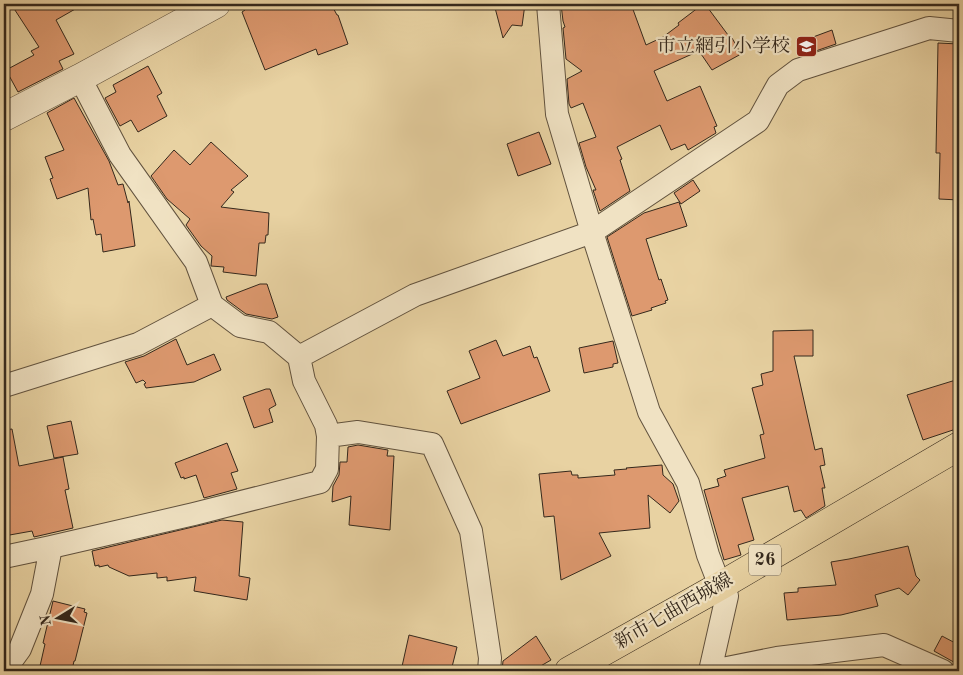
<svg xmlns="http://www.w3.org/2000/svg" width="963" height="675" font-family="'Old Standard TT','Noto Serif JP',serif">
  <style>
    .building { fill: #dd996f; stroke: #34281c }
    .lines { fill: none; stroke-linecap: round; stroke-linejoin: round }
    .minor-casing { stroke: #61523e; stroke-width: 24 }
    .tertiary-casing { stroke: #61523e; stroke-width: 29 }
    .primary-casing { stroke: #34281c; stroke-width: 29 }
    .minor { stroke: #f0e2c3; stroke-width: 22 }
    .tertiary { stroke: #f0e2c3; stroke-width: 28 }
    .primary { stroke: #e8d2a2; stroke-width: 28 }
    .labels { text-anchor: middle; dominant-baseline: central; stroke-width: 4.5; stroke-linejoin: round; paint-order: stroke }
    .shield { fill: #f0e2c3; stroke: #6c604e; stroke-width: 1 }
    .shield-label { font-size: 18px; font-weight: bold; fill: #34281c }
    .poi-label { font-size: 19px; fill: #34281c; stroke: #f0e2c3; text-anchor: end }
    .street-label { font-size: 19px; fill: #34281c; stroke: #f0e2c3 }
  </style>
  <rect width="100%" height="100%" fill="#e8d2a2"/>
  <filter id="stains"><feTurbulence type="fractalNoise" baseFrequency=".004" numOctaves="4"/><feColorMatrix values="0 0 0 0 .2 0 0 0 0 .09 0 0 0 0 .02 0 0 0 .5 -.17"/></filter>
  <radialGradient id="worn" r=".72"><stop offset=".6" stop-color="#630" stop-opacity="0"/><stop offset="1" stop-color="#630" stop-opacity=".3"/></radialGradient>
  <!-- building -->
  <path class="building" d="M11,4H84L56,20L74,54L59,61L63,69L18,92L6,70L34,55L31,51L39,47Z
    M242,4H331L337,15H338L348,44L318,55L316,49L265,70L242,12L245,10Z
    M494,4H525L522,26L512,25L503,38Z
    M561,4H631L646,45L663,37L679,25L678,23L703,4H705L731,39L732,38L741,54L712,70L699,51L654,71L667,101L700,86L717,126L714,127L716,133L688,150L685,144L671,150L660,125L617,147L622,159L620,160L630,191L600,211L593,190H596L586,167L579,143L596,137L583,103L571,108L569,104L567,79L582,71L566,59L563,28L565,27L563,21Z
    M832,30L836,44L810,53L805,40Z
    M938,43L959,44V200L939,199L940,153H936Z
    M148,66L162,93L157,96L167,116L138,132L131,120L120,126L105,98L116,92L113,85Z
    M74,98L109,161L118,185L123,184L128,203L129,201L135,246L103,252L101,234L96,235L93,219L91,220L88,188L57,199L50,179L53,178L45,157L64,150L47,113Z
    M539,132L551,164L518,176L507,144Z
    M211,142L248,176L231,190L234,192L221,207L269,213L268,235H266L265,243H259L256,276L223,272L224,267L211,266L212,256L201,246L186,225L190,219L167,199L151,176L174,150L190,165Z
    M693,180L700,191L681,204L674,193Z
    M679,202L687,226L646,239L659,280L661,279L668,300L665,301L666,303L651,308L652,310L632,316L607,237L644,213Z
    M260,284H267L278,317L272,319L246,314L227,300L226,297Z
    M813,330V356H794L815,450L822,448L825,465L820,466L825,488H822L825,506L806,518L801,510L794,512L788,486L742,498L754,540L738,545L741,555L724,560L704,490L719,486L717,479L726,476L724,470L765,458L760,435L764,434L752,388L763,385L761,374L773,371V331Z
    M176,339L187,365L214,354L221,370L194,382L146,388L144,384L146,383L143,380L136,383L125,362L144,356Z
    M496,340L503,356L530,346L534,358L537,357L550,391L461,424L447,391L480,378L469,351Z
    M613,341L618,363L613,364V367L584,373L579,348Z
    M959,379V428L923,440L907,395Z
    M266,389H270L276,405L269,409L273,422L254,428L243,397Z
    M71,421L78,454L54,458L47,426Z
    M12,429L19,466L63,457L69,489L65,490L73,528L34,537L32,531L4,536V430Z
    M227,443L238,471L231,473L237,489L204,498L196,475L184,479V477L181,478L175,463Z
    M358,445L388,450L387,456H394L390,530L349,525L351,496L332,502L333,486L339,475L340,462H347L348,447Z
    M662,465L663,475L673,484L679,501L670,513L648,495L650,528L599,533L611,556L561,580L554,516L544,517L539,474L571,471L572,475H578V478L615,475L614,470L627,469L626,468Z
    M222,520L243,522L239,576L250,578L247,600L194,591L196,577L167,581V577L157,578V573L129,576L109,567L108,565L99,567V565L95,566L92,551Z
    M908,546L916,576L920,580L908,595L899,588L875,595L878,606L841,615L787,620L784,593L798,592V588L836,585L831,562L849,559Z
    M53,601L85,609L84,612L87,613L75,661H74L72,670L58,666L57,671L40,666L45,644L43,643Z
    M409,635L457,647L451,671H401Z
    M536,636L551,660L532,671H502L503,661Z
    M942,636L959,645V665L934,651Z"/>
  <g class="lines">
    <defs>
      <path id="minor" d="M548,4L557,114L592,232L649,412L688,483L708,555L720,586L727,596L710,671
        M299,357L415,295L592,232L758,121L778,85L798,70L929,28L959,31
        M4,386L138,344L212,305
        M328,436L358,432L432,444L471,531L490,658L489,671
        M4,557L51,547
        M4,671L20,649L42,594L51,547L194,514L320,482L327,469L328,436L326,425L304,381L299,357L269,332L240,326L212,305L196,262L120,155L80,78
        M712,671L777,658L884,645L943,671"/>
      <path id="tertiary" d="M4,117L80,78L216,4"/>
      <path id="primary" d="M569,671L720,586L959,446"/>
    </defs>
    <!-- minor casing -->
    <use href="#minor" class="minor-casing"/>
    <!-- tertiary casing -->
    <use href="#tertiary" class="tertiary-casing"/>
    <!-- primary casing -->
    <use href="#primary" class="primary-casing"/>
    <!-- minor -->
    <use href="#minor" class="minor"/>
    <!-- tertiary -->
    <use href="#tertiary" class="tertiary"/>
    <!-- primary -->
    <use href="#primary" class="primary"/>
  </g>
  <!-- icons -->
  <defs>
    <symbol id="school-square" viewBox="-11 -11 22 22"><rect x="-9" y="-9" width="18" height="18" rx="4" fill="#8f2418" stroke="#f0e2c3"/><path d="M0-5L7-2L0 1L-7-2ZM-4 1L0 2.5L4 1V4Q0 6-4 4Z" fill="#fff"/></symbol>
  </defs>
  <g fill-rule="evenodd">
    <use href="#school-square" x="794" y="34" width="25" height="25"/>
  </g>
  <g class="labels">
    <!-- shield labels -->
    <rect class="shield" x="749" y="544.5" width="32" height="31" rx="4"/>
    <g class="shield-label">
      <text x="765" y="560">26</text>
    </g>
    <!-- poi labels -->
    <g class="poi-label">
      <text x="790" y="47">市立網引小学校</text>
    </g>
    <!-- street labels -->
    <g class="street-label">
      <text transform="translate(674 612) rotate(-30)">新市七曲西城線</text>
    </g>
  </g>
  <!-- margin -->
  <rect width="963" height="675" fill="none" stroke="#e8d2a2" stroke-width="20"/>
  <rect x="5" y="5" width="953" height="665" fill="none" stroke="#34281c" stroke-width="2.5"/>
  <rect x="10" y="10" width="943" height="655" fill="none" stroke="#34281c"/>
  <!-- north arrow -->
  <g transform="translate(58 618) rotate(260)" stroke="#f0e2c3" stroke-width="4" paint-order="stroke">
  <path d="M0-4L9 19L0 12L-9 19Z" fill="#34281c"/>
  <text y="-8" font-size="14" font-weight="bold" text-anchor="middle" fill="#34281c">N</text>
  </g>
  <rect width="100%" height="100%" filter="url(#stains)"/>
  <rect width="100%" height="100%" fill="url(#worn)"/>
</svg>
